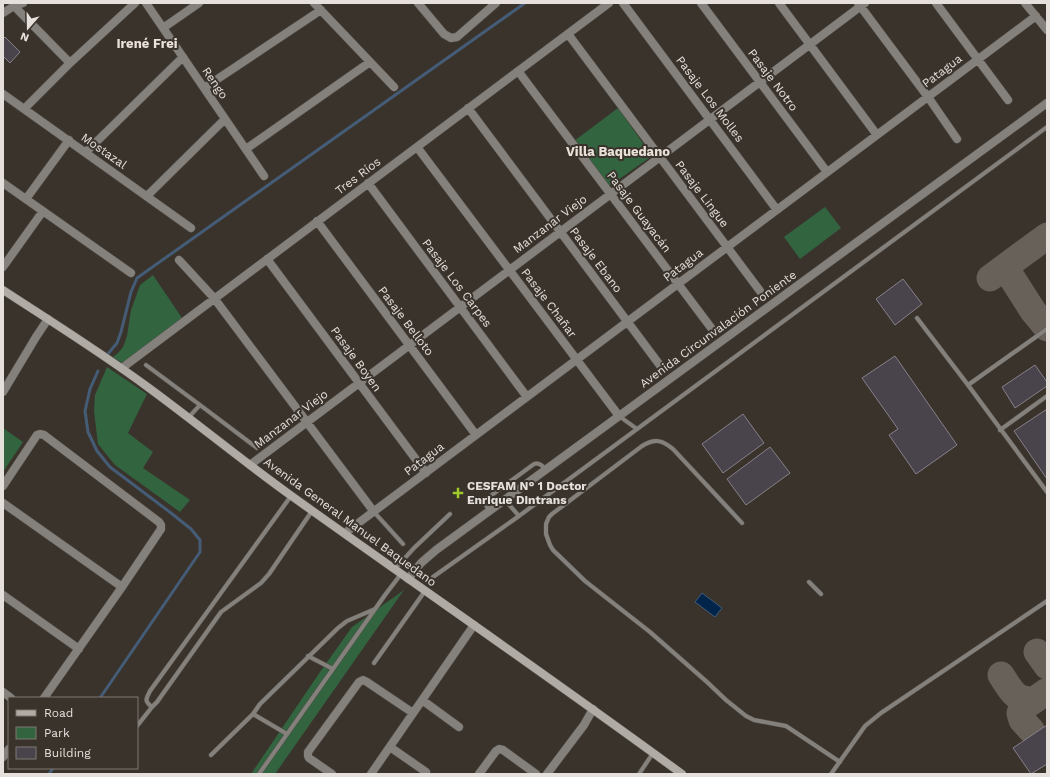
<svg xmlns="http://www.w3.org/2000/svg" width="1050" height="777" font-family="'Work Sans',sans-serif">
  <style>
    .green { fill: #326440 }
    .water { fill: #00244a; stroke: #455c76 }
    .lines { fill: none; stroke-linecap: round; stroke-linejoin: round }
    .stream { stroke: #455c76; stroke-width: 3 }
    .taxiway { stroke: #67615a; stroke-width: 27 }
    .building { fill: #49444c; stroke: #868089 }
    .service-casing { stroke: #554f48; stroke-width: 5 }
    .minor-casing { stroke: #554f48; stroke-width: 9 }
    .tertiary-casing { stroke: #554f48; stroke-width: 9 }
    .secondary-casing { stroke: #554f48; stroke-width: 9 }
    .service { stroke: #84817d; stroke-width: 4 }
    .minor { stroke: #84817d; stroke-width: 8 }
    .tertiary { stroke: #84817d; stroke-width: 8 }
    .secondary { stroke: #b0aca5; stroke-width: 8 }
    .poi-dot { fill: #a0c92b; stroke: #3a332c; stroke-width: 1.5 }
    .labels { text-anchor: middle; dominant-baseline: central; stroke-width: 4; stroke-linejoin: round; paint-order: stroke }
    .street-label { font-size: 12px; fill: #e5e0dc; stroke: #3a332c }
    .poi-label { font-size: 12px; font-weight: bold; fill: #e5e0dc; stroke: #3a332c; text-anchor: start }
    .neighbourhood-label { font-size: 13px; font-weight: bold; fill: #eae2d9; stroke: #3a332c }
  </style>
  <rect width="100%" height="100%" fill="#3a332c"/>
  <!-- green -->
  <path class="green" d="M618,108L652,156L608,187L574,141Z
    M825,207L841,228L800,259L784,237Z
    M153,275L184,321L125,365L113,357L118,353L123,347L127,336L131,310L140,285Z
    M107,367L147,394L128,433L153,452L143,468L190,500L180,512L115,465L98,444L94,411L95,395Z
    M3,428L23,442L3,472Z
    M404,590L275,774H251L320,672L352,627Z"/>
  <!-- water -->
  <path class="water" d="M702,593L722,608L715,617L695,602Z"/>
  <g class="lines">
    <!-- stream -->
    <path class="stream" d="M107,355L117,343L121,332L131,292L137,278L525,3
      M98,371L90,389L85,411L88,432L97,451L110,467L171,513L191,529L200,540V552L100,698
      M49,774L53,768"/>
    <!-- taxiway -->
    <path class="taxiway" d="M1005,267L1033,311L1047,328
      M990,278L1047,236
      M1037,652L1047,666
      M1001,675C1011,690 1014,700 1033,700
      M1031,730L1022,720L1020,713L1023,708L1047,691"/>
  </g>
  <!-- building -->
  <path class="building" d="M5,37L20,52L10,63L3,56V39Z
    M903,279L922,304L895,325L876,299Z
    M895,356L957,445L916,474L889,435L898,429L862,378Z
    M1035,365L1047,382V386L1015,408L1002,387Z
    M1047,409V479L1014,431Z
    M743,414L764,443L723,473L702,444Z
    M770,447L790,473L746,505L727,479Z
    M1047,725V764L1031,774L1013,748Z"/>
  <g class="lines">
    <defs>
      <path id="service" d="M917,318L968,385
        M1047,329L968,385L1047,492
        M146,365L200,405L188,418
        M200,405L257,448
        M619,416L637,429
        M1000,430L1047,396
        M489,511L485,503V500L534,464C539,462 543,466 546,470
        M374,512L403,544
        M519,516L1047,127
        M742,523L673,449C662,440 655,438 642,446L552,514L549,517L546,524V534L550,545L553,550L585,581L650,632L707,682L726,700L746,716L754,720L786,726L840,762
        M395,569L414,548L450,514
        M433,577L519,516L505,500
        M809,582L821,594
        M308,656L333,669
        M374,663L425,591
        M152,707C144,701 146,699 150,691L291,496
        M137,726L152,707L157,702L221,612L261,583L269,574L312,511
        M287,734L253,714L260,704L338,628L347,621L375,609
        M211,755L253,714
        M259,774L385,595L401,574
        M639,774L653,753
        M831,774L865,726L881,713L1047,601"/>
      <path id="minor" d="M146,3L264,176
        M314,3L394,87
        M418,3L444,34L451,38L457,37L496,3
        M623,3L777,210
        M701,3L827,172
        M779,3L877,135
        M858,3L928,97L957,139
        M936,3L1008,100
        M1025,3L1047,30
        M14,6L70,63
        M163,28L199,3
        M568,34L760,291
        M518,71L712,329
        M204,88L321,10
        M3,94L191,228
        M468,108L662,368
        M24,109L70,63L135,3
        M417,147L619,416
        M246,149L370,62
        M86,152L183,57
        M3,183L131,273
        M368,183L527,397
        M147,196L225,119
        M26,199L69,140
        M317,221L476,435
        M267,259L426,473
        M179,260L214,298L374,512
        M3,267L43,211
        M122,368L609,3
        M250,465L865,3
        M3,486L37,435L40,434L44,435L159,522L161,525V529L122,587L44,698
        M3,503L122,587
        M345,533L1036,16
        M3,595L79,649
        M3,692L11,698
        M422,700L459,727
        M390,747L426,772
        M3,757L9,749
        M332,774L309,758L308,756V752L359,682L363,680L367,682L413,713
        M371,774L474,625
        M479,774L496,751L499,749L503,750L536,774
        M547,774L584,725L593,709"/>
      <path id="tertiary" d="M3,13L14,6L23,3
        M3,392L36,337L48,319
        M408,579L421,563L436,550L1047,103"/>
      <path id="secondary" d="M3,290C52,322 102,353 149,388C198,424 244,462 293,497C423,590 554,680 682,774"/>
    </defs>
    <!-- service casing -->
    <use href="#service" class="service-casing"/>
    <!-- minor casing -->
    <use href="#minor" class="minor-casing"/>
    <!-- tertiary casing -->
    <use href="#tertiary" class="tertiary-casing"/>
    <!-- secondary casing -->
    <use href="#secondary" class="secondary-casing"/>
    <!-- service -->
    <use href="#service" class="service"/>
    <!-- minor -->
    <use href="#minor" class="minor"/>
    <!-- tertiary -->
    <use href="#tertiary" class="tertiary"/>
    <!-- secondary -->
    <use href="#secondary" class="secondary"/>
  </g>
  <!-- markers -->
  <path class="poi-dot" d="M456 487h4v4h4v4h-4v4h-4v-4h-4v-4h4z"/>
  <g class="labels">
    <!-- street labels -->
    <g class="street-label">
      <text transform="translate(942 71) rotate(-37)">Patagua</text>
      <text transform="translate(773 80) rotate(53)">Pasaje Notro</text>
      <text transform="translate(215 83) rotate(56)">Rengo</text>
      <text transform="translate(710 99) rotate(53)">Pasaje Los Molles</text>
      <text transform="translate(104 151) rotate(35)">Mostazal</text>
      <text transform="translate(358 176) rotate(-37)">Tres Ríos</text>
      <text transform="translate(702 194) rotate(53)">Pasaje Lingue</text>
      <text transform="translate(639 212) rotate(53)">Pasaje Guayacán</text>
      <text transform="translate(550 224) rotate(-37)">Manzanar Viejo</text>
      <text transform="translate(596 260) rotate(53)">Pasaje Ebano</text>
      <text transform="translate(683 265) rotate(-37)">Patagua</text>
      <text transform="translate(457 283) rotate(53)">Pasaje Los Carpes</text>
      <text transform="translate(549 303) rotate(53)">Pasaje Chañar</text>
      <text transform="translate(406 321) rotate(53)">Pasaje Belloto</text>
      <text transform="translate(718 329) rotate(-36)">Avenida Circunvalación Poniente</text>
      <text transform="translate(356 359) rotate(54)">Pasaje Boyen</text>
      <text transform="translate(291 419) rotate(-37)">Manzanar Viejo</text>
      <text transform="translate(424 459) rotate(-37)">Patagua</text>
      <text transform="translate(350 522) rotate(36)">Avenida General Manuel Baquedano</text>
    </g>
    <!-- poi labels -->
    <g class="poi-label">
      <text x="467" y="486">CESFAM N° 1 Doctor<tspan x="467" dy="14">Enrique Dintrans</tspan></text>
    </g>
    <!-- neighbourhood labels -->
    <g class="neighbourhood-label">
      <text x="147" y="43">Irené Frei</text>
      <text x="618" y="151">Villa Baquedano</text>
    </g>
  </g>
  <!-- border -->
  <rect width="1050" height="777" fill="none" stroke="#e5e0dc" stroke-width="8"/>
  <!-- legend -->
  <rect x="8" y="697" width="130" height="72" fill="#3a332c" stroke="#7e7872"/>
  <rect x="16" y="710" width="20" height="6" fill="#b0aca5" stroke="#7e7872"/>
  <text x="44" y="717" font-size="12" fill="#e5e0dc">Road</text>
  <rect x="16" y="727" width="20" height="12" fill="#326440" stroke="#7e7872"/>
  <text x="44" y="737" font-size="12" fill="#e5e0dc">Park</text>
  <rect x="16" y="747" width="20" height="12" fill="#49444c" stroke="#7e7872"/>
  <text x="44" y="757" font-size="12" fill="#e5e0dc">Building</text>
  <!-- north arrow -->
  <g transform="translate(28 28) rotate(200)" stroke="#3a332c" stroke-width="3" paint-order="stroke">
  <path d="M0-3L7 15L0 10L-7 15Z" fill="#e5e0dc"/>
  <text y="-6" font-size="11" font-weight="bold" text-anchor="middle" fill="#e5e0dc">N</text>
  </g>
</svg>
